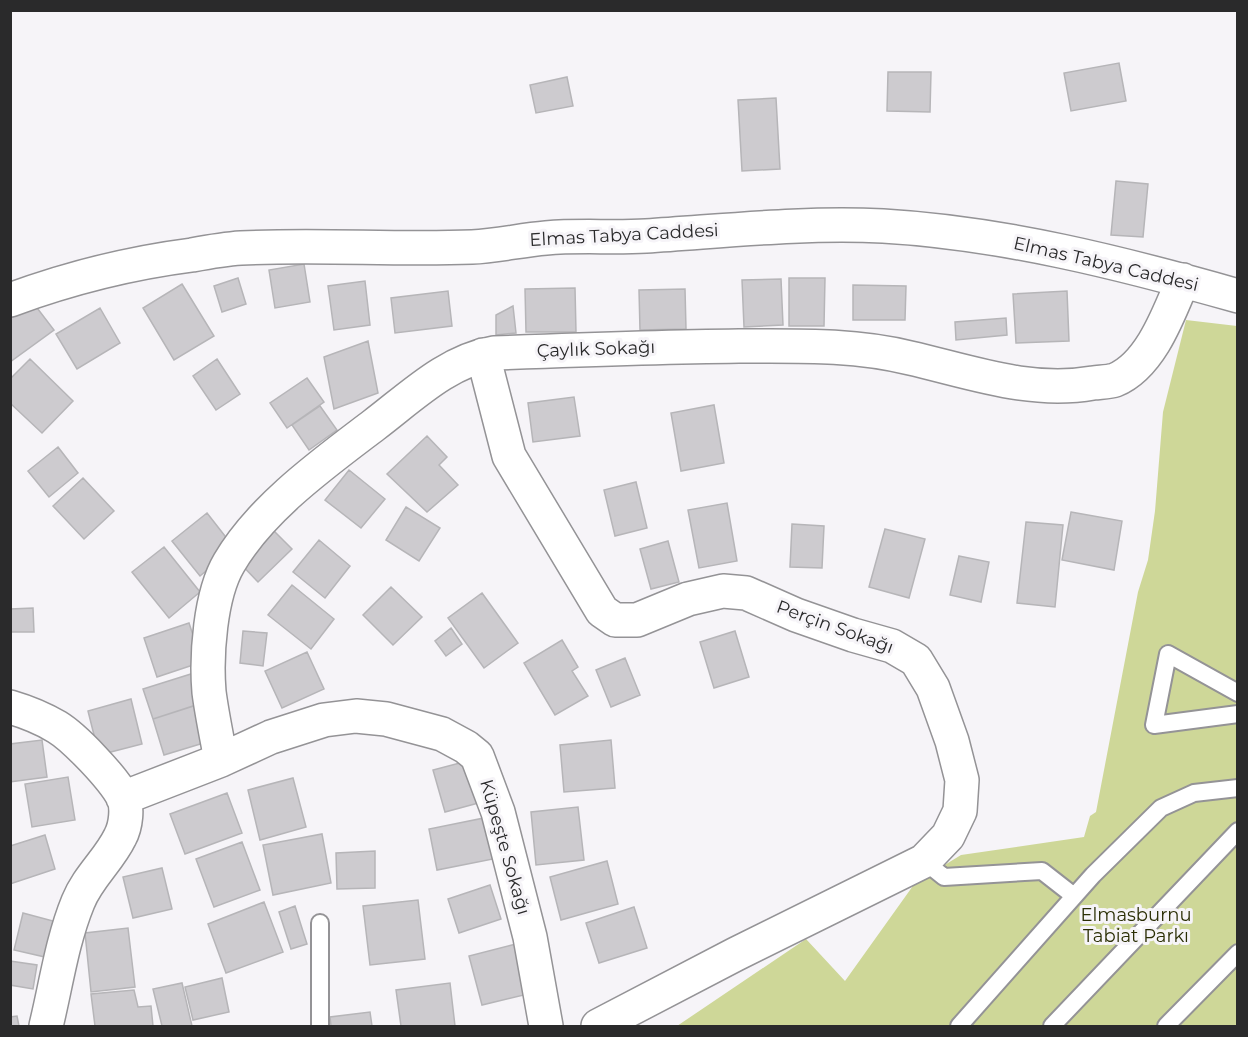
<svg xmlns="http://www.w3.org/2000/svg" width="1248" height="1037" font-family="Montserrat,sans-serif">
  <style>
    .green { fill: #ced798 }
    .building { fill: #cdcbcf; stroke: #b6b5b8; stroke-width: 1.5 }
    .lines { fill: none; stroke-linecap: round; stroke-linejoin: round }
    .service-casing { stroke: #949396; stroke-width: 20 }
    .minor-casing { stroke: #949396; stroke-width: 36 }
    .service { stroke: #fff; stroke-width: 16 }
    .minor { stroke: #fff; stroke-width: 33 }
    .labels { text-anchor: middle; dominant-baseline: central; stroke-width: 6; stroke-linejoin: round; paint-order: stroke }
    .street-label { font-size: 18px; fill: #2a2a2b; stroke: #f6f4f8 }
    .park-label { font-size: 18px; fill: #2a2e04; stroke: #f6f4f8 }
  </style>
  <rect width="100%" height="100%" fill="#f6f4f8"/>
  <!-- green -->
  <path class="green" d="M1186,320L1237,326V1026H677L806,939L845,981L915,883L961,855L1084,837L1090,816L1096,812L1138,592L1148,560L1155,511L1163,412Z"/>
  <!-- building -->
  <path class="building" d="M1119,63L1126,101L1071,111L1064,73Z
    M888,72H931L930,112L887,111Z
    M567,77L573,106L536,113L530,85Z
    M776,98L780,169L742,171L738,100Z
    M1116,181L1148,184L1143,237L1111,235Z
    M304,264L310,302L275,308L269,270Z
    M238,278L246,304L222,312L214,286Z
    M789,278H825L824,326H789Z
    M781,279L783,325L744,327L742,280Z
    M365,281L370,325L334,330L328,286Z
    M182,284L214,336L174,360L143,308Z
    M853,285L906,286L905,320H853Z
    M575,288L576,332H526L525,289Z
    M685,289L686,329L640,330L639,290Z
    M448,291L452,326L395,333L391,298Z
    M1067,291L1069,341L1016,343L1013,294Z
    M31,300L54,330L10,362V315Z
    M513,306L516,333L496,335V315Z
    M100,308L120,343L77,369L56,334Z
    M1006,318L1007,335L956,340L955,322Z
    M368,341L378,393L334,409L324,357Z
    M30,359L73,401L42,433L10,403V379Z
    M217,359L240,394L216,410L193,376Z
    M307,378L324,402L287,428L270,403Z
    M574,397L580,436L533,442L528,403Z
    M714,405L724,463L681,471L671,413Z
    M320,406L337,430L309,450L292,425Z
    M427,436L447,457L439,465L458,485L427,512L387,474Z
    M58,447L78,473L49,497L28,471Z
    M349,470L385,499L361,528L325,500Z
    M83,478L114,511L84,539L53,506Z
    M636,482L647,528L615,536L604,490Z
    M727,503L737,561L699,568L688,510Z
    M406,507L440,528L419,561L386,540Z
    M1071,512L1122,521L1114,570L1062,560Z
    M207,513L232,545L218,561L200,576L172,541Z
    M1026,522L1063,525L1055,607L1017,603Z
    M792,524L824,526L822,568L790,567Z
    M271,528L292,549L258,582L237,560Z
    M885,529L925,539L909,598L869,587Z
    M319,540L350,566L325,598L293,572Z
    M668,541L679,582L651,589L640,549Z
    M164,547L200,592L169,618L132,572Z
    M959,556L989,562L981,602L950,595Z
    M292,585L334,619L311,649L268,615Z
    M391,587L422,617L393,645L363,615Z
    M482,593L518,643L484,668L448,618Z
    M33,608L34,632H10V609Z
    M189,623L202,662L157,677L144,638Z
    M451,628L462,644L446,656L435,641Z
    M243,631L267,633L263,666L240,663Z
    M735,631L749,677L714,688L700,642Z
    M562,640L578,667L572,671L588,696L555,715L524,663Z
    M307,652L324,689L282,708L265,671Z
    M625,658L640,695L611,707L596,670Z
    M194,673L203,703L153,719L143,689Z
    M131,699L142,744L99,755L88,711Z
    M196,705L207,742L164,755L153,719Z
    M42,740L47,777L10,782V744Z
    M611,740L615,788L564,792L560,745Z
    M475,759L486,801L445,812L433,770Z
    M68,777L75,820L32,827L25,784Z
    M293,778L306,827L260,840L248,790Z
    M227,793L242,833L185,854L170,814Z
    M578,807L584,860L536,865L531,812Z
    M484,818L493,859L437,870L429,829Z
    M322,834L331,883L273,895L263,845Z
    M45,835L55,869L10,884V846Z
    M242,842L260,890L214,907L196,859Z
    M375,851V888L337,889L336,853Z
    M607,861L618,904L561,920L550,877Z
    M162,868L172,909L133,918L123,877Z
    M490,885L501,919L459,933L448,899Z
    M418,900L425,959L370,965L363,906Z
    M264,902L283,952L226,973L208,924Z
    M295,906L307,944L291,949L279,912Z
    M634,907L647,948L599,963L586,923Z
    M23,913L53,921L45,957L14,950Z
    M128,928L135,987L91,992L85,933Z
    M516,944L528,994L482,1005L469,956Z
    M10,961L37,965L33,989L10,985Z
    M222,978L229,1012L193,1020L185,987Z
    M182,983L192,1026H162L153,989Z
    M450,983L455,1026H401L396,990Z
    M134,990L138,1007L151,1006L153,1026H95L91,994Z
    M370,1012L372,1026H331L330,1017Z
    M17,1016L19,1026H10V1017Z"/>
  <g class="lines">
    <defs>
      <path id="service" d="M1238,693L1168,654L1154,725L1238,714
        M924,861L944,877L1042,871L1074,896
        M320,1026V923
        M959,1026L1093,875L1161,808L1194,793L1238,788
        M1052,1026L1238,831
        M1166,1026L1238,953"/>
      <path id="minor" d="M10,300C70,278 129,263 192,255C208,252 225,249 241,248C318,244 395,250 472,247C497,246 521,240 546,238C579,235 613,238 646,236C725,231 804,222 883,226C1003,233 1122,263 1238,296
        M483,355L509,456L602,611L615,620H637L688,599L723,591L746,593L796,615L853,635L892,646L916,660L933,688L952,741L962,780L960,811L948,836L924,861L736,954L598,1026
        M10,707C27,712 42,718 57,727C75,738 113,778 123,797C128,807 126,826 120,837C109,860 88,877 78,902C62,941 56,985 46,1026
        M221,760C217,738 212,715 209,692C206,656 210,595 229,563C261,508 324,463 374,425C411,397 447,361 494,353C575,350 657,347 739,346C796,346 854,344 910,358C971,372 1030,394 1093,383C1100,382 1109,382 1115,380C1151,365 1169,313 1183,280
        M123,798L221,760L271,737L324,720L356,716L386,719L442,734L466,747L477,756L498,812L530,937L546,1026"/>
    </defs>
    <!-- service casing -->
    <use href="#service" class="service-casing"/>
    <!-- minor casing -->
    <use href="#minor" class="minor-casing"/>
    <!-- service -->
    <use href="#service" class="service"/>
    <!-- minor -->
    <use href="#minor" class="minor"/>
  </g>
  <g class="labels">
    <!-- street labels -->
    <g class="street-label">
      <text transform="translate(624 235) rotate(-3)">Elmas Tabya Caddesi</text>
      <text transform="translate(1106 264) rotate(13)">Elmas Tabya Caddesi</text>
      <text transform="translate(596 349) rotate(-2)">Çaylık Sokağı</text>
      <text transform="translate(835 627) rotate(20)">Perçin Sokağı</text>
      <text transform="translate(505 847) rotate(74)">Küpeşte Sokağı</text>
    </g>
    <!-- park labels -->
    <g class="park-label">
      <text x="1136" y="915">Elmasburnu<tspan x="1136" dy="21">Tabiat Parkı</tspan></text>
    </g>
  </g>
  <!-- border -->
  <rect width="1248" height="1037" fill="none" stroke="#2a2a2b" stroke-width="24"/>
</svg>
